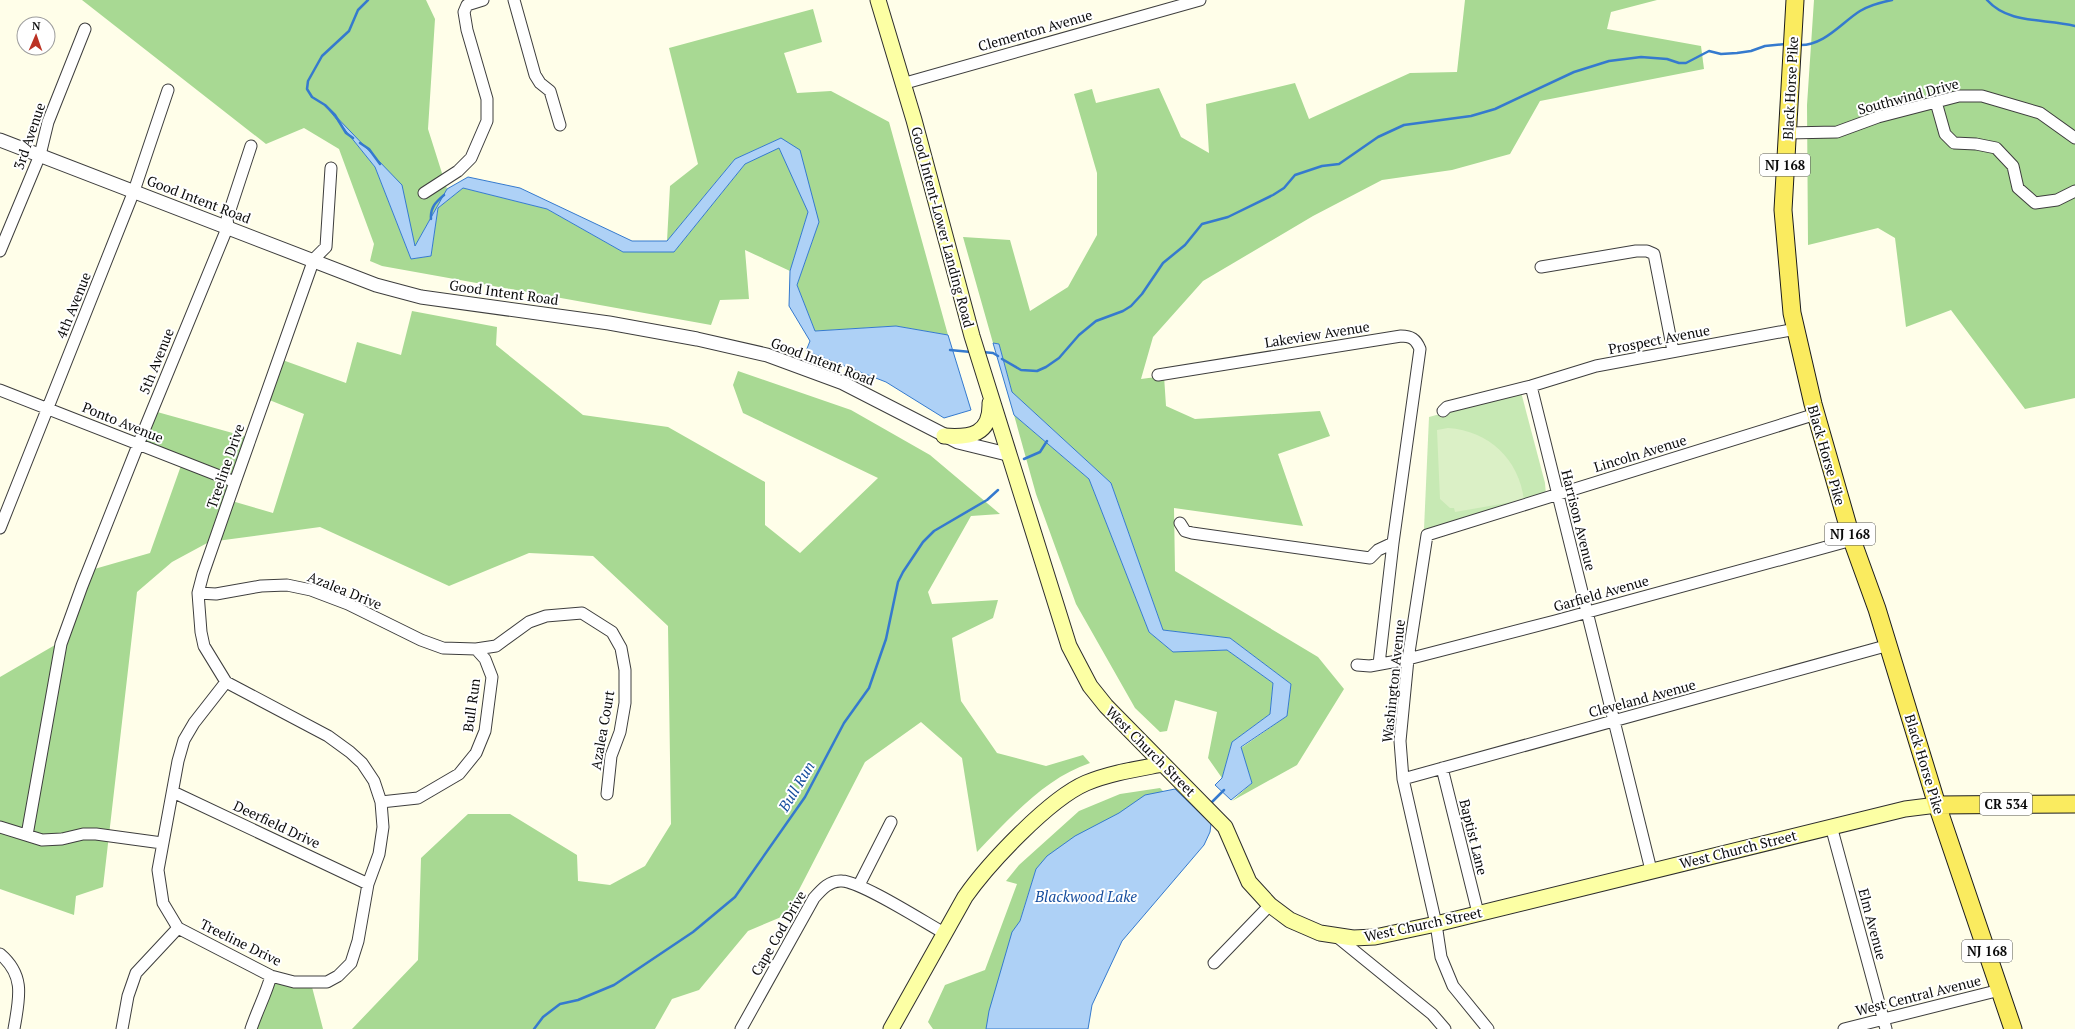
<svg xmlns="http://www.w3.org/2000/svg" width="2075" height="1029" font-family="'PT Serif',serif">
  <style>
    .green { fill: #c7e9b4 }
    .forest { fill: #a8d993 }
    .pitch { fill: #dbf0c6 }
    .water { fill: #aed1f6; stroke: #357ace }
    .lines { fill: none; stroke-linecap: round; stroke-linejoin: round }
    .stream { stroke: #357ace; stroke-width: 2.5 }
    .minor-casing { stroke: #3e3e3e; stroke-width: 13 }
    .tertiary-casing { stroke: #3e3e3e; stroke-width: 15 }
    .secondary-casing { stroke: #2d2d2d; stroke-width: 17 }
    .primary-casing { stroke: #1c1c1c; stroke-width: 19 }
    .minor { stroke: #fff; stroke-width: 11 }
    .tertiary { stroke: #fff; stroke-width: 13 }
    .secondary { stroke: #fcffa4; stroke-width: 15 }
    .primary { stroke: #faeb5f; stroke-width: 17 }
    .labels { text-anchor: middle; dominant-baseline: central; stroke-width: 4; stroke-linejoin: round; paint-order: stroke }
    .shield { fill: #fff; stroke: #545454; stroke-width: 1 }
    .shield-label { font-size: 13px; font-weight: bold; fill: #0b0b0b }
    .street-label { font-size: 14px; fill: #0b0b0b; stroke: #fff }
    .water-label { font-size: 15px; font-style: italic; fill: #154d9d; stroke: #fff }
  </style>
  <rect width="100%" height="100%" fill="#fffee9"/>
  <!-- green -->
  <path class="green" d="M1521,392L1545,483L1546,495L1429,529H1424L1429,417Z"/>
  <!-- forest -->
  <path class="forest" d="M82,0H426L435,19L428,129L447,189L415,246L401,185L330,111L375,167L411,259L431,256L438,208L463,188L547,209L623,252H674L745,164L779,147L808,212L790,271L745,250L749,299L720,300L711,325L382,266L370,261L374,244L339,149L304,128L266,144Z
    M1465,0H1657L1611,12L1607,29L1701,46L1704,69L1540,101L1510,154L1452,170L1382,180L1313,216L1203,281L1153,337L1141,379L1164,376L1166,406L1195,419L1320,411L1330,436L1278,454L1303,526L1174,508L1175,571L1318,657L1344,689L1297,765L1232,801L1252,783L1241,748L1287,716L1291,684L1230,638L1163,630L1111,483L1012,392L999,344L993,343L963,237L1010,240L1030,311L1068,287L1097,235V173L1074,94L1092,89L1096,103L1159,88L1181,137L1209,153L1206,104L1295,83L1309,119L1410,73L1457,72Z
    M1814,0H2075V398L2025,409L1951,310L1906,327L1895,238L1878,228L1808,245L1807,105Z
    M813,9L822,42L784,53L797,93L831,91L889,122L948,335L896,326L815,331L797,285L819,222L781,138L735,159L667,241L670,186L698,164L669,48Z
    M412,311L497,327L496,345L583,415L668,427L765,482V525L800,553L878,478L743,413L733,385L738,371L851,410L930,455L1000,514L971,516L928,592L932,604L998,600L993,618L952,638L961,701L997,753L1046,766L1083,755L1090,763C1045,778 1010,818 977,852L962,758L921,722L865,762L786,915L748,931L699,990L672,999L655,1029H352L418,960L421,858L468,814H510L577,855L578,881L610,885L645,866L671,824L668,626L593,556L529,553L449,586L320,527L209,542L172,562L137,592L103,887L76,896L74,915L0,889V677L55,645L84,572L150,553L183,460L139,441L150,410L247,437L225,499L273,513L304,414L262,397L277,358L346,383L357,342L401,355Z
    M1014,415L1089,479L1149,632L1173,652L1227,650L1273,683L1270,714L1232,742L1222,778L1208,758L1217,712L1175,700L1167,731L1160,732L1135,708L1076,604L1036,494Z
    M1160,788L1165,793L1036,869L986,1029H933L928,1022L945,985L985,970L1017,884L1006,881L1019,865L1079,811L1120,794Z
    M271,979L312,987L323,1029H250Z"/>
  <!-- pitch -->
  <path class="pitch" d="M1448,428C1489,431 1519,459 1524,500L1455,512L1454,508H1450L1440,499L1437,430Z"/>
  <!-- water -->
  <path class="water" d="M325,105L402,185L415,246L447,189L468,177L520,188L632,241H667L735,159L781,138L800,150L819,222L797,285L815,331L896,326L948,335L971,410L944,418L886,382L806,351L810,341L789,306L790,271L808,212L779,148L745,164L674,252H623L547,209L463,188L438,208L431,256L411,259L375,167Z
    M993,343L999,344L1012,392L1111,483L1163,630L1230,638L1291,684L1287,716L1241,747L1252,783L1231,800L1215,785L1222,778L1232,742L1270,714L1273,683L1227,650L1173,652L1149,632L1089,479L1014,415Z
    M1175,789L1211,824L1210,832L1204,845L1122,941L1092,1005L1088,1029H986L989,1011L1012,932L1020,921L1036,869L1047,856L1075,836L1119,813L1145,795Z"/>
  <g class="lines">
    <!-- stream -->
    <path class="stream" d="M1987,0C2009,25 2046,18 2075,26
      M1799,45C1824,46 1841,23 1860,11C1870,5 1882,2 1892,0
      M353,138L346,133L335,115L325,105L312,97L307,89L308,81L322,56L349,31L358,10L368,0
      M360,143L369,149L380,164
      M431,219C430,207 436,202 444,195
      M950,350L971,352
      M982,352L993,353L998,356
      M1002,359L1021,370L1037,371L1046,367L1059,358L1079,335L1096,321L1123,311L1131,306L1142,294L1163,263L1185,245L1202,224L1228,217L1273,195L1284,188L1295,175L1322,166L1339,164L1378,137L1404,125L1471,116L1495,109L1574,72L1609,61L1641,57L1667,59L1679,63H1686L1709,51L1721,54L1737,53L1751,51L1765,46L1786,44
      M1024,459L1040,452L1047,441
      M1209,805L1224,790
      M534,1029L543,1017L560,1004L578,1000L614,985L693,932L735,897L805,797L844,723L869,688L886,639L898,582L903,572L923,542L934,531L987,500L998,490"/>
    <defs>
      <path id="minor" d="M514,0L535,75L540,83L550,91L560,125
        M902,84L1200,0
        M1936,102L1945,134L1954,143L1976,144L1996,148L2013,166L2018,188L2035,203L2057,200L2075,191
        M1787,133L1837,132L1878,117L1959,96H1982L2040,113L2075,138
        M424,193L458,171L471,158L487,121V99L467,30L464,12L467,5L483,0
        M0,251L40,155L48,122L85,29
        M1541,267L1636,251H1647L1654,254L1673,351
        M1158,375L1401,336C1411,336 1416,339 1420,349L1393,543L1378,550L1370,558L1192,533L1185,531L1180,523
        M1531,386L1651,870
        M0,390L235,482
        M1443,411L1447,407L1531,386L1596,366L1796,329
        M0,528L134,191L168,90
        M198,593L216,594L261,586L287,585L311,590L348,604L421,640L443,648L476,649L496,646L529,622L546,616L582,613L612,632L621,648L625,670V703L620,732L611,756L607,794
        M1379,664L1393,543
        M1357,665L1370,666L1408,659L1555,621L1852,540
        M226,682L194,723L184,740L178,761L158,870L163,903L178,928L271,976L294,982H327L338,976L351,963L358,941L368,884L379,854L383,827L381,802L374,781L362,763L350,752L328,736L226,682L204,646L201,632L198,593L203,574L235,482L314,259L326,247L331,168
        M1442,768L1478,913
        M1403,779L1889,645
        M173,792L368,884
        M381,802L418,798L459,774L476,753L485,731L492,677L485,659L476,649
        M1831,826L1886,1029
        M0,827L42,840L62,839L83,834H96L162,843
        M27,835L61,644L82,586L138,445L228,226L227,219L251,146
        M859,885L891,822
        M1336,936L1432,1014L1445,1029
        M0,954C26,976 19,999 14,1029
        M1214,963L1270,905
        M122,1029L128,996L136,973L178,928
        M251,1029C257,1011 266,994 271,976
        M741,1029L814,898C822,889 830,880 842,881C862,882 924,922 944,933
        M1488,1029L1453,986L1441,957L1436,924L1403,779L1400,741L1408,659L1427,535L1816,414
        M1844,1029L2000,990"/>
      <path id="tertiary" d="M0,140L376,285L421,297L609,323L697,339L767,355L843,383L958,442L1007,454"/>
      <path id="secondary" d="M878,0L914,120L972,336L1069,646L1090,686L1106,706L1225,827L1249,882L1270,905L1290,920L1320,933L1353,938L1375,937L1436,924L1905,809L1937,805
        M944,436C970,438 991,435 990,403
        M891,1029L965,897C988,864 1049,799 1086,783C1110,773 1137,769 1163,764"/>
      <path id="primary" d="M1795,0L1783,210L1792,313L1813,404L1852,540L1877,609L1937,805L2013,1029
        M1937,805L2075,804"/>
    </defs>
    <!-- minor casing -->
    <use href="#minor" class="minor-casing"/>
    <!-- tertiary casing -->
    <use href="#tertiary" class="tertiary-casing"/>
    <!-- secondary casing -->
    <use href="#secondary" class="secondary-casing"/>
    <!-- primary casing -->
    <use href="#primary" class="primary-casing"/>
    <!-- minor -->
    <use href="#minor" class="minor"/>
    <!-- tertiary -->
    <use href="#tertiary" class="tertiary"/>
    <!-- secondary -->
    <use href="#secondary" class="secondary"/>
    <!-- primary -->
    <use href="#primary" class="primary"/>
  </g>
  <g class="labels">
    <!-- shield labels -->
    <g class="shield">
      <rect x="1760" y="154" width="50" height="22" rx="3"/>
      <rect x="1825" y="523" width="50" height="22" rx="3"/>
      <rect x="1980" y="793" width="52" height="22" rx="3"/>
      <rect x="1962" y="940" width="50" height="22" rx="3"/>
    </g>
    <g class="shield-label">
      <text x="1785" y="165">NJ 168</text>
      <text x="1850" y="534">NJ 168</text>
      <text x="2006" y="804">CR 534</text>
      <text x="1987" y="951">NJ 168</text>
    </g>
    <!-- street labels -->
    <g class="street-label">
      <text transform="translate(1035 30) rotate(-16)">Clementon Avenue</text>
      <text transform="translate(1790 88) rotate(-87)">Black Horse Pike</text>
      <text transform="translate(1908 96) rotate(-15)">Southwind Drive</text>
      <text transform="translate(29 136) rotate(-71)">3rd Avenue</text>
      <text transform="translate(199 199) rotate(21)">Good Intent Road</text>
      <text transform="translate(943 227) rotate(75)">Good Intent-Lower Landing Road</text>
      <text transform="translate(504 292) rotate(8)">Good Intent Road</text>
      <text transform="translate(73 305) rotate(-68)">4th Avenue</text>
      <text transform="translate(1317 334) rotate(-9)">Lakeview Avenue</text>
      <text transform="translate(1659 339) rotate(-11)">Prospect Avenue</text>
      <text transform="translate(156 361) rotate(-68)">5th Avenue</text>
      <text transform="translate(823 361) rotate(21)">Good Intent Road</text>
      <text transform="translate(123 422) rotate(22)">Ponto Avenue</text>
      <text transform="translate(1640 453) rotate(-17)">Lincoln Avenue</text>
      <text transform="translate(1827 455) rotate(74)">Black Horse Pike</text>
      <text transform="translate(225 466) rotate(-71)">Treeline Drive</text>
      <text transform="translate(1579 520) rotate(76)">Harrison Avenue</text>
      <text transform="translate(345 590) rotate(22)">Azalea Drive</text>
      <text transform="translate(1601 593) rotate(-16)">Garfield Avenue</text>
      <text transform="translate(1393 681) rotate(-84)">Washington Avenue</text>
      <text transform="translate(1642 698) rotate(-15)">Cleveland Avenue</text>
      <text transform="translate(471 705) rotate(-82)">Bull Run</text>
      <text transform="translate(602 730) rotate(-80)">Azalea Court</text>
      <text transform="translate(1151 751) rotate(45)">West Church Street</text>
      <text transform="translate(1925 764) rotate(73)">Black Horse Pike</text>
      <text transform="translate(277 824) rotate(25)">Deerfield Drive</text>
      <text transform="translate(1474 837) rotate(76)">Baptist Lane</text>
      <text transform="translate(1738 849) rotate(-14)">West Church Street</text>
      <text transform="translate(1423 924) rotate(-12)">West Church Street</text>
      <text transform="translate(1873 924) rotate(75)">Elm Avenue</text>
      <text transform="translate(778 933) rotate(-60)">Cape Cod Drive</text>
      <text transform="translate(241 942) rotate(26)">Treeline Drive</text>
      <text transform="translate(1918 995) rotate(-14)">West Central Avenue</text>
    </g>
    <!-- water labels -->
    <g class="water-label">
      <text transform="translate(796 786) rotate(-59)">Bull Run</text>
      <text x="1086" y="896">Blackwood Lake</text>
    </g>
  </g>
  <!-- north arrow -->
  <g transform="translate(36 36) rotate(2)"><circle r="19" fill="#ffffff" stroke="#9d9d9d"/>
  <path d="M0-3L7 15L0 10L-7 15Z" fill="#bb3223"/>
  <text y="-6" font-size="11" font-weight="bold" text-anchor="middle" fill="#0b0b0b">N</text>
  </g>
</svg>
